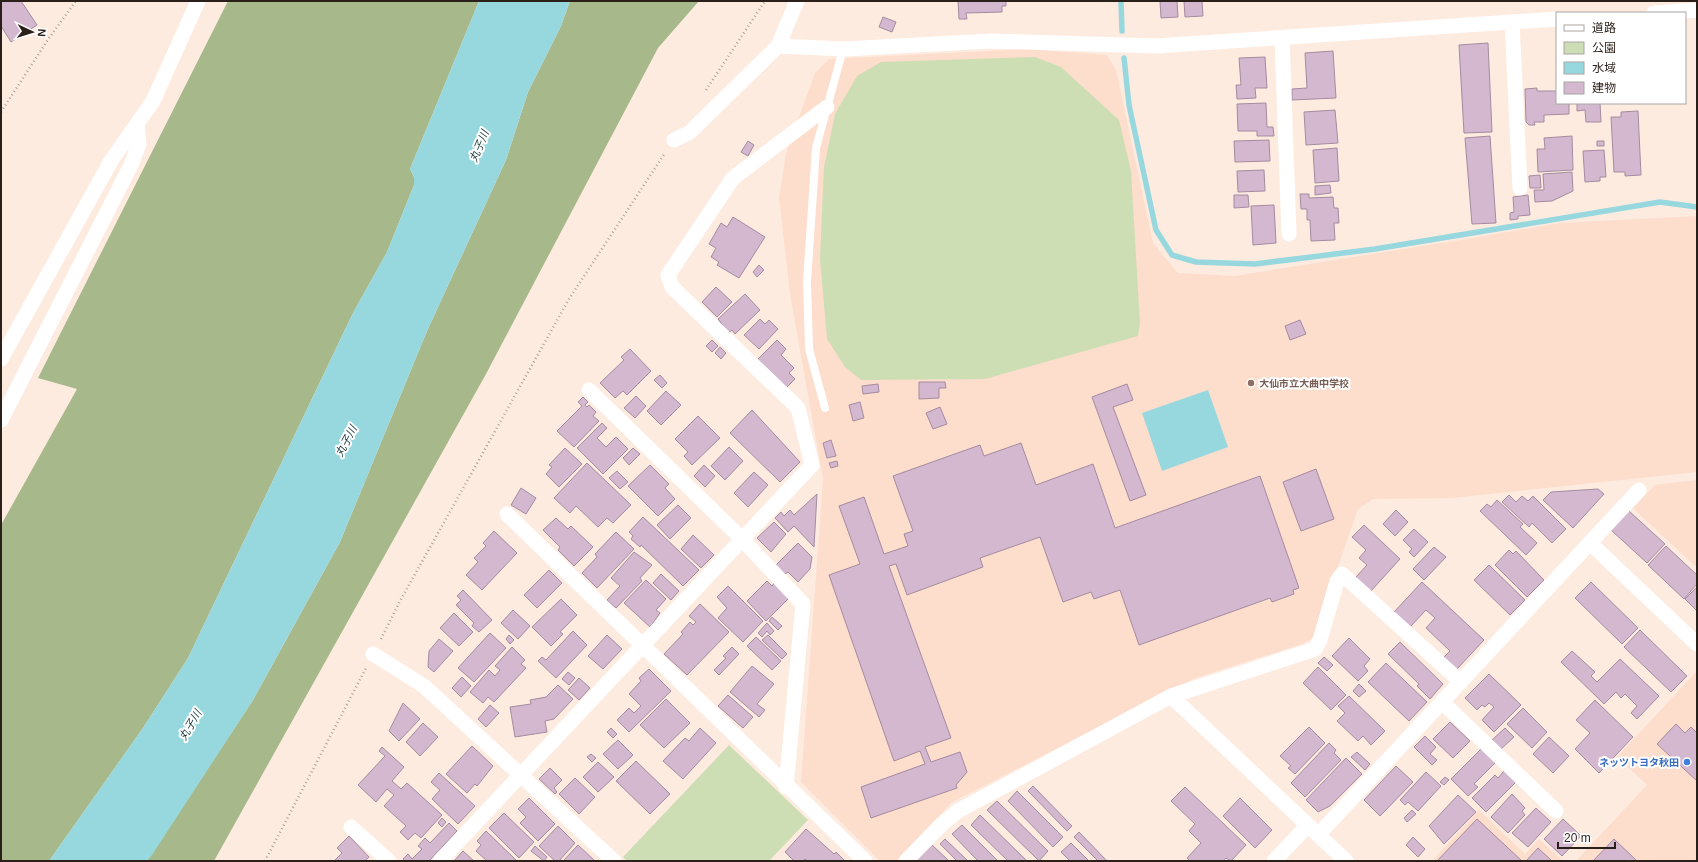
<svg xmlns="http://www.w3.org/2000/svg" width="1698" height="862" font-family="Arial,'Noto Sans JP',sans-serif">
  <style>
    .built { fill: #fdddcc }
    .green { fill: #cedeb4 }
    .forest { fill: #a7b88a }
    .water { fill: #97d8df }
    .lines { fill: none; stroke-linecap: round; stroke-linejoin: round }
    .stream { stroke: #97d8df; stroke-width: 5.5 }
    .building { fill: #d3b8cf; stroke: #a58ba0 }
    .path { stroke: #b1a097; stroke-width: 2.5; stroke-dasharray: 1 3; stroke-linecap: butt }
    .lane { stroke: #fff; stroke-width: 8 }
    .street { stroke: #fff; stroke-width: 15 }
    .education-dot { fill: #8d6e63; stroke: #fff; stroke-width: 1.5 }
    .shop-dot { fill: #3f7fe0; stroke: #fff; stroke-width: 1.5 }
    .labels { text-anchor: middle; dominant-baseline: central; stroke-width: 4; stroke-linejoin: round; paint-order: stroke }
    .education-label { font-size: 10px; font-weight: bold; fill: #785e54; stroke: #fff; text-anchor: start }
    .shop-label { font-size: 10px; font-weight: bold; fill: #366cbe; stroke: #fff; text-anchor: end }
    .water-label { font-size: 11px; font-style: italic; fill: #19393c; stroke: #fff }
  </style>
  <rect width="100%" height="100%" fill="#feebe0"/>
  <!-- built -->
  <path class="built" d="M1028,49L1107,55L1116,70L1153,243L1178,273L1234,276L1473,238L1560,223L1697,216V472L1452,498L1373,499L1358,509L1313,638L1302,644L1195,678L952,802L897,861H880L801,782L823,479L790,294L779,198L786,153L815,73L829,59Z
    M1697,480V568L1633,508L1655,485Z
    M1697,671V861H1576L1647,785L1617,757Z
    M1479,810L1525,854L1539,839L1563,861H1432Z"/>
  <!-- green -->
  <path class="green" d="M1035,57L1061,67L1119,120L1131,171L1140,323L1138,336L985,379L861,380L845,367L827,339L820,259L824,167L835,114L857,76L881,62Z
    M729,745L808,820L769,861H627L623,857Z"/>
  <!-- forest -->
  <path class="forest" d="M228,1H479L410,169L414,177V185L387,252L353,313L188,658L143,728L49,861H1V525L77,389L38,378Z
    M570,1H699L658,48L486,374L214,861H147L253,700L340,542L427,331L506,160L528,92L561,26Z"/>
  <!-- water -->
  <path class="water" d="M479,1H570L561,26L528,92L506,160L427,331L340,542L253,700L152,855L147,861H49L143,728L188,658L353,313L387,252L414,185V177L410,169Z
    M1208,390L1228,447L1162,471L1142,413Z"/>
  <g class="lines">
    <!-- stream -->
    <path class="stream" d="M1121,1L1122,31
      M1124,58L1129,105L1156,230L1172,255L1196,262L1255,264L1375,249L1660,202L1697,207"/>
  </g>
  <!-- building -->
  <path class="building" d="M1,1H21L37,25L11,42L1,26Z
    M958,1H1006V6H1002V12L966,13L967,19H959Z
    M1160,1H1177L1178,17L1161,18Z
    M1184,1H1202L1203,16L1185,17Z
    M883,17L896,22L892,32L879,27Z
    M1488,43L1492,132L1464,133L1459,45Z
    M1333,51L1336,98L1292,100V89L1307,88L1305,53Z
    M1265,57L1267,88H1255L1256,98L1237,99L1236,85H1241L1239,58Z
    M1537,88V91H1557V103H1569V114L1544,115V122H1534L1535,125H1529L1526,122L1525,89Z
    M1266,103L1267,127H1273L1274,136H1257V131H1238L1237,104Z
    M1577,103H1600L1601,122H1586L1585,110L1577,111Z
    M1335,110L1338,143L1306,145L1304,112Z
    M1638,111L1641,175L1625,176V172H1614L1611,117H1621V112Z
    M1490,136L1496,223L1472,224L1465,138Z
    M1572,136L1573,170L1538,172L1537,149H1545L1544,138Z
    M1269,140L1270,161L1235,162L1234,141Z
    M748,141L754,145L748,156L741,152Z
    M1597,141H1604V146H1597Z
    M1337,148L1339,181L1315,183L1313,150Z
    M1604,150L1606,177H1600V181L1585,182L1583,151Z
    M1264,170L1265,191L1238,192L1237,171Z
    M1572,172L1573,191L1552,201L1535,202L1534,190H1544L1543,174Z
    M1540,175L1541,188H1530L1529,176Z
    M1330,185L1331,193L1315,195V186Z
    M1300,194H1309V198L1333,197L1334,208H1338L1339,223H1334L1335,240L1311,241L1310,220H1307V209H1301Z
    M1234,195H1248L1249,207L1234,208Z
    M1528,195L1530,215L1518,216V219L1510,220V213L1514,212L1513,197Z
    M1274,205L1276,243L1253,245L1251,206Z
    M733,217L765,237L739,278L717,265L719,262L711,257L716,248L709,244L721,223L727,227Z
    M759,265L764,270L757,277L753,272Z
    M716,287L732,302L717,317L702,302Z
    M745,294L760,310L735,334L732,330L728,333L718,319Z
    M760,319L765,324L769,320L778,329L759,349L744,335Z
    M1300,320L1306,334L1290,340L1285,326Z
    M712,340L718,346L712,352L706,346Z
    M777,340L786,349L781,355L794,368L789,373L795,379L785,389L756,361Z
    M720,347L726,353L721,359L715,353Z
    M630,349L651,371L627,395L623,391L615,398L600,383L624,360L621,357Z
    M660,375L667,383L662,388L654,380Z
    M919,382H945L946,388H939V398L919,399Z
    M878,384L879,392L863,394L862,386Z
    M1127,384L1133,400L1113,407L1146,495L1130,501L1092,397Z
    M666,391L681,405L661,425L647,411Z
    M636,396L646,406L635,418L624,408Z
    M583,397L588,402L585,405L587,407L589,405L596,412L593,416L599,421L574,447L557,431L582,406L578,402Z
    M860,402L864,418L853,421L849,405Z
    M940,407L947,424L933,429L926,413Z
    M752,410L800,462L780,482L730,433Z
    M698,416L720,438L692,465L684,456L688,452L675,439Z
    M602,423L607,428L597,438L606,447L616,437L628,449L603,474L577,448Z
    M831,440L836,456L827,458L823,443Z
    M1021,443L1036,485L1093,464L1115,528L1260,476L1299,588L1293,590L1294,594L1272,602L1270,598L1139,645L1120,590L1094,599L1091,592L1063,602L1040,537L980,558L983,567L907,595L896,564L889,566L951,738L925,747L931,762L960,752L967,772L956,785L957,788L871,818L861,787L925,764L920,751L894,761L829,575L860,564L839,506L864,497L884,554L908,546L904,534L913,531L893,476L980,445L984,456Z
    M729,447L743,461L725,480L711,466Z
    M565,448L582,464L559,487L546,474L552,467L549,465Z
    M633,448L640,454L629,465L623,458Z
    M837,461L838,466L831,468L829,463Z
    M587,463L631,505L613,523L607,518L598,527L576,506L570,513L554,498Z
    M650,465L669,484L665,488L675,499L658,516L628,486Z
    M704,465L715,476L705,487L694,476Z
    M1316,469L1334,519L1301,531L1283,482Z
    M617,471L628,482L620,489L609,478Z
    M754,472L768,485L748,507L734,493Z
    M521,488L536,498L526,514L511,505Z
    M1598,489L1604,494L1573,528L1543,500L1551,492Z
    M817,494L814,547L794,526L788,532L775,518L781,512L784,516L790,510L794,515Z
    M1509,495L1516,502L1522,496L1528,501L1533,496L1566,529L1552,543L1532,523L1529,527L1502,502Z
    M1497,500L1523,524L1520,527L1537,543L1526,555L1480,511L1487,504L1491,507Z
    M678,505L691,518L670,539L657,525Z
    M1396,510L1408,522L1395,536L1383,524Z
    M1629,511L1665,544L1647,563L1611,530Z
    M643,517L699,570L683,586L641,545L640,547L631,539L633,536L629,532Z
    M556,518L568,529L571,526L593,547L574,566L558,550L560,547L543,530Z
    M774,522L786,534L771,552L757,538Z
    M1364,525L1400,559L1371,591L1356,577L1367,565L1359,558L1366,550L1352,537Z
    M1414,529L1428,542L1414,557L1409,552L1412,549L1403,540Z
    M494,531L517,553L482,590L466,575L478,562L474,558L486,546L483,543Z
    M616,532L634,549L597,588L582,573L597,557L595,554Z
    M693,535L714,555L701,568L681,549Z
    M798,543L812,557L810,569L798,582L788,572L785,574L776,565Z
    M1666,546L1697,575V584L1684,599L1648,565Z
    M1434,547L1446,557L1424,580L1413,569Z
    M1509,550L1513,554L1516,551L1544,580L1527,597L1495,565Z
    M634,552L652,565L640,578L642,581L616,608L607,600L620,586L611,578Z
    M1489,565L1525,600L1510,615L1474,580Z
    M549,570L562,583L537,608L524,595Z
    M661,574L679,591L671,600L653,583Z
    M646,580L666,599L656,610L660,613L650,627L624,603Z
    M767,581L772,586L774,583L789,598L766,621L747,601Z
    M1422,582L1484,640L1457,669L1444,657L1450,651L1426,628L1435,618L1426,610L1410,627L1394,612Z
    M1591,582L1638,628L1622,644L1575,598Z
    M728,586L763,621L743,642L718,618L727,608L717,597Z
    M1697,587V611L1685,599Z
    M463,590L492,620L479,632L472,626L474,623L456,605L461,600L457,596Z
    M561,599L577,615L560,632L563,634L551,646L532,627Z
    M700,604L729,632L687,675L664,654L683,634L681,632L690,622L693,625L696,622L689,616Z
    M513,610L530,626L518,639L501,623Z
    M454,613L473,632L459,646L440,628Z
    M772,617L782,626L778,630L769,621Z
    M767,623L774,631L770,635L767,631L762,637L758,633Z
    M1640,630L1687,676L1671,692L1624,647Z
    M573,631L587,645L556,678L538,661L542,657L546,660Z
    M490,633L506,648L474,682L458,668Z
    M509,635L514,640L510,644L506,639Z
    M607,635L622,649L603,669L588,656Z
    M768,635L787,654L782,659L762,640Z
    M756,637L781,661L772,670L747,646Z
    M1349,638L1370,659L1364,666L1368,671L1358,681L1332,656Z
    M439,639L453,651L434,672L428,667L429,651Z
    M1400,642L1443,684L1430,699L1417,686L1419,684L1388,654Z
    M512,647L525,660L521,664L526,668L494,702L488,697L483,703L470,692L489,670L495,676L500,670L495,666Z
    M732,647L739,654L719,675L714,670L726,658L723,656Z
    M1572,651L1595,672L1591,676L1597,682L1620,659L1659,696L1637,719L1631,713L1637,706L1625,694L1621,698L1616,692L1604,704L1561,662Z
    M1324,657L1333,665L1327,671L1318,663Z
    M1386,663L1427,702L1409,721L1368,682Z
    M752,666L774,684L757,704L765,710L759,717L730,692Z
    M1318,667L1346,695L1331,710L1303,683Z
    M649,669L671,691L629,732L617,720L629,708L634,713L641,706L629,694L641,681L639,678Z
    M568,672L575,678L569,685L562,679Z
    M1489,674L1521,705L1494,732L1482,720L1494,707L1489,703L1485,707L1482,705L1477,710L1465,698Z
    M462,677L471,686L461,697L452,688Z
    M579,678L590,688L579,700L568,690Z
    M1359,684L1366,691L1359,697L1353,691Z
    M558,685L573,699L554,719L545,721L547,732L515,737L510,707L531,704L530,700L546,697Z
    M728,695L753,717L743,728L718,706Z
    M1349,696L1385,731L1371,745L1363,736L1358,741L1337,721L1345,713L1338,706Z
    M666,699L690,723L664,748L640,725Z
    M1595,700L1633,737L1599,773L1575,749L1590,733L1576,720Z
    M403,703L420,719L399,741L389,731Z
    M490,705L499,713L486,727L478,719Z
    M1523,708L1547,732L1532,748L1507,724Z
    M1450,722L1470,741L1453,758L1433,739Z
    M423,723L438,737L420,756L406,742Z
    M1676,724L1685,733L1691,727L1697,733V781L1657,744Z
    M1309,727L1325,743L1295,774L1288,768L1291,766L1280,756Z
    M611,728L617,734L613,738L607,732Z
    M700,728L716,743L683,779L663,761L685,738L689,741Z
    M1505,728L1514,737L1501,749L1492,740Z
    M1425,736L1436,747L1430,754L1437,760L1432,765L1414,747Z
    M1549,737L1569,756L1553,773L1533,754Z
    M618,740L633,755L618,769L603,754Z
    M1329,743L1336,750L1334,753L1341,760L1305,797L1291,783Z
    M472,746L493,766L477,786L475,784L467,793L446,774Z
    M382,747L404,767L392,781L401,789L407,783L442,815L421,838L415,833L408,840L400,832L406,826L384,806L394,795L387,789L376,802L358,785L385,756L379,751Z
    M1482,748L1496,762L1474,784L1478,787L1468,796L1451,779Z
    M1357,752L1370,764L1365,770L1351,757Z
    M591,754L596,758L592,762L587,757Z
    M1346,758L1362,774L1330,806L1318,812L1306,800Z
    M636,761L670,794L650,814L616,781Z
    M598,762L614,777L598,792L583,777Z
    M1396,766L1413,782L1380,816L1364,800Z
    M550,768L562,780L554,788L557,792L555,794L539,779Z
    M1504,771L1516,782L1486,812L1472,798L1495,775L1498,778Z
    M1426,772L1441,786L1418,811L1408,802L1405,805L1400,800Z
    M439,773L475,806L458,824L432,799L440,790L431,782Z
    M1445,777L1449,780L1444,785L1440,782Z
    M575,778L595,797L579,814L559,794Z
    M1033,786L1072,826L1067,831L1028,791Z
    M1185,787L1246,845L1231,861L1226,858L1223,861H1190L1187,858L1201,843L1189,831L1195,824L1171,801Z
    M1017,791L1063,837L1053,847L1008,801Z
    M1512,794L1525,808L1522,811L1525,815L1508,833L1491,817Z
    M1458,795L1476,812L1444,844L1429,826Z
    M529,798L555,824L538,841L520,823L526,817L518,809Z
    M1240,798L1272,830L1255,848L1223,816Z
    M997,801L1048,851L1039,861L987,810Z
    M1536,808L1551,822L1528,847L1512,833Z
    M1412,810L1416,814L1407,822L1404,818Z
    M504,813L534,842L519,858L489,828Z
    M980,815L1027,861H1008L971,825Z
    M442,818L446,822L442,827L438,823Z
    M1477,819L1522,861H1437Z
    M1563,819L1581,836L1562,856L1544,839Z
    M449,823L457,831L429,861H405L403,859L408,854L412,859L422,849L418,846L425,838L430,843Z
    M962,825L998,861H978L952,834Z
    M558,826L575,843L559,861H555L539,846Z
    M806,829L834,854L836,852L845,861H808L805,859L803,861H794L785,852Z
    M486,831L517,861H487L476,851L481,845L477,841Z
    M1079,832L1107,861H1098L1074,837Z
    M349,836L369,857L365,861H334L342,853L337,848Z
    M1413,837L1425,849L1418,857L1406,845Z
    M945,839L968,861H957L940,844Z
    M1614,839L1637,861H1593Z
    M1071,843L1089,861H1070L1061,852Z
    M931,844L949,861H915Z
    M578,845L595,861H566L564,860Z
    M535,846L547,857L544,861L531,851Z
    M1538,848L1552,861H1526Z
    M463,851L474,861H454Z"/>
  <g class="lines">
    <!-- path -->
    <path class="path" d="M706,90L765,1
      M1,112L49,38L76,1
      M381,639L400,601L569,299L665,153
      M265,861L366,668"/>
    <!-- lane -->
    <path class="lane" d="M825,408L809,349L807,282L816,148L843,49"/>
    <!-- street -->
    <path class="street" d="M1654,13L1697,10
      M1512,22L1520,188
      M1282,38L1289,234
      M778,46L797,1
      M674,140L689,133L778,46L843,49L991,41L1156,46L1557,19
      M1,359L111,161L153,101L198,1
      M589,390L742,539L803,604L786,787
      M1,420L131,165L139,144L137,124
      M507,514L865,861
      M1590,543L1697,644
      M373,654L424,686L614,861
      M1171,696L1346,861
      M1442,702L1556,811
      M351,827L389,861
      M1318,835L1639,490
      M440,861L812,465L798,408L672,287L668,275L733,178L827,107
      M906,861L942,824L958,811L1171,696L1315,649L1320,640L1337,581L1342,574L1461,682
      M1274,861L1307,826"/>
  </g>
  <!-- markers -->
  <circle class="education-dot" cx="1251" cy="383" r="4"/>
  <circle class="shop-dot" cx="1687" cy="762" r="4"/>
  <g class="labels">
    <!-- education labels -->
    <g class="education-label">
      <text x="1259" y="383">大仙市立大曲中学校</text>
    </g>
    <!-- shop labels -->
    <g class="shop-label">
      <text x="1679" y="762">ネッツトヨタ秋田</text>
    </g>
    <!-- water labels -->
    <g class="water-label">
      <text transform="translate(479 146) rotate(-67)">丸子川</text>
      <text transform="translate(346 441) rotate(-62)">丸子川</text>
      <text transform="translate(190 725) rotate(-60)">丸子川</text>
    </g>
  </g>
  <!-- border -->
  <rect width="1698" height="862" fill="none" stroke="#2b1f19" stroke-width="4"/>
  <!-- legend -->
  <rect x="1556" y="12" width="130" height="92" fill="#ffffff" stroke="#aaa5a3"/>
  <rect x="1564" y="25" width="20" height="6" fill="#ffffff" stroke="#aaa5a3"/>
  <text x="1592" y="32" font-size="12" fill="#2b1f19">道路</text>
  <rect x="1564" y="42" width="20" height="12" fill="#cedeb4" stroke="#aaa5a3"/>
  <text x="1592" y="52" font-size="12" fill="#2b1f19">公園</text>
  <rect x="1564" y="62" width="20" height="12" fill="#97d8df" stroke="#aaa5a3"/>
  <text x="1592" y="72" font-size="12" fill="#2b1f19">水域</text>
  <rect x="1564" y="82" width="20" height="12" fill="#d3b8cf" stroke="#aaa5a3"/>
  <text x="1592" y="92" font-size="12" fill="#2b1f19">建物</text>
  <!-- north arrow -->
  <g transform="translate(32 32) rotate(94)" stroke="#ffffff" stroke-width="3" paint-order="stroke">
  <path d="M0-3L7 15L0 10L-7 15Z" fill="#2b1f19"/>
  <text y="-6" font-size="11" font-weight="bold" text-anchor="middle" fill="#2b1f19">N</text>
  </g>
  <!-- scale -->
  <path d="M1558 842v6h57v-6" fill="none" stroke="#2b1f19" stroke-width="2"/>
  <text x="1564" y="842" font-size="12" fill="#2b1f19" stroke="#ffffff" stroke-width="3" paint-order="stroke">20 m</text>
</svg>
